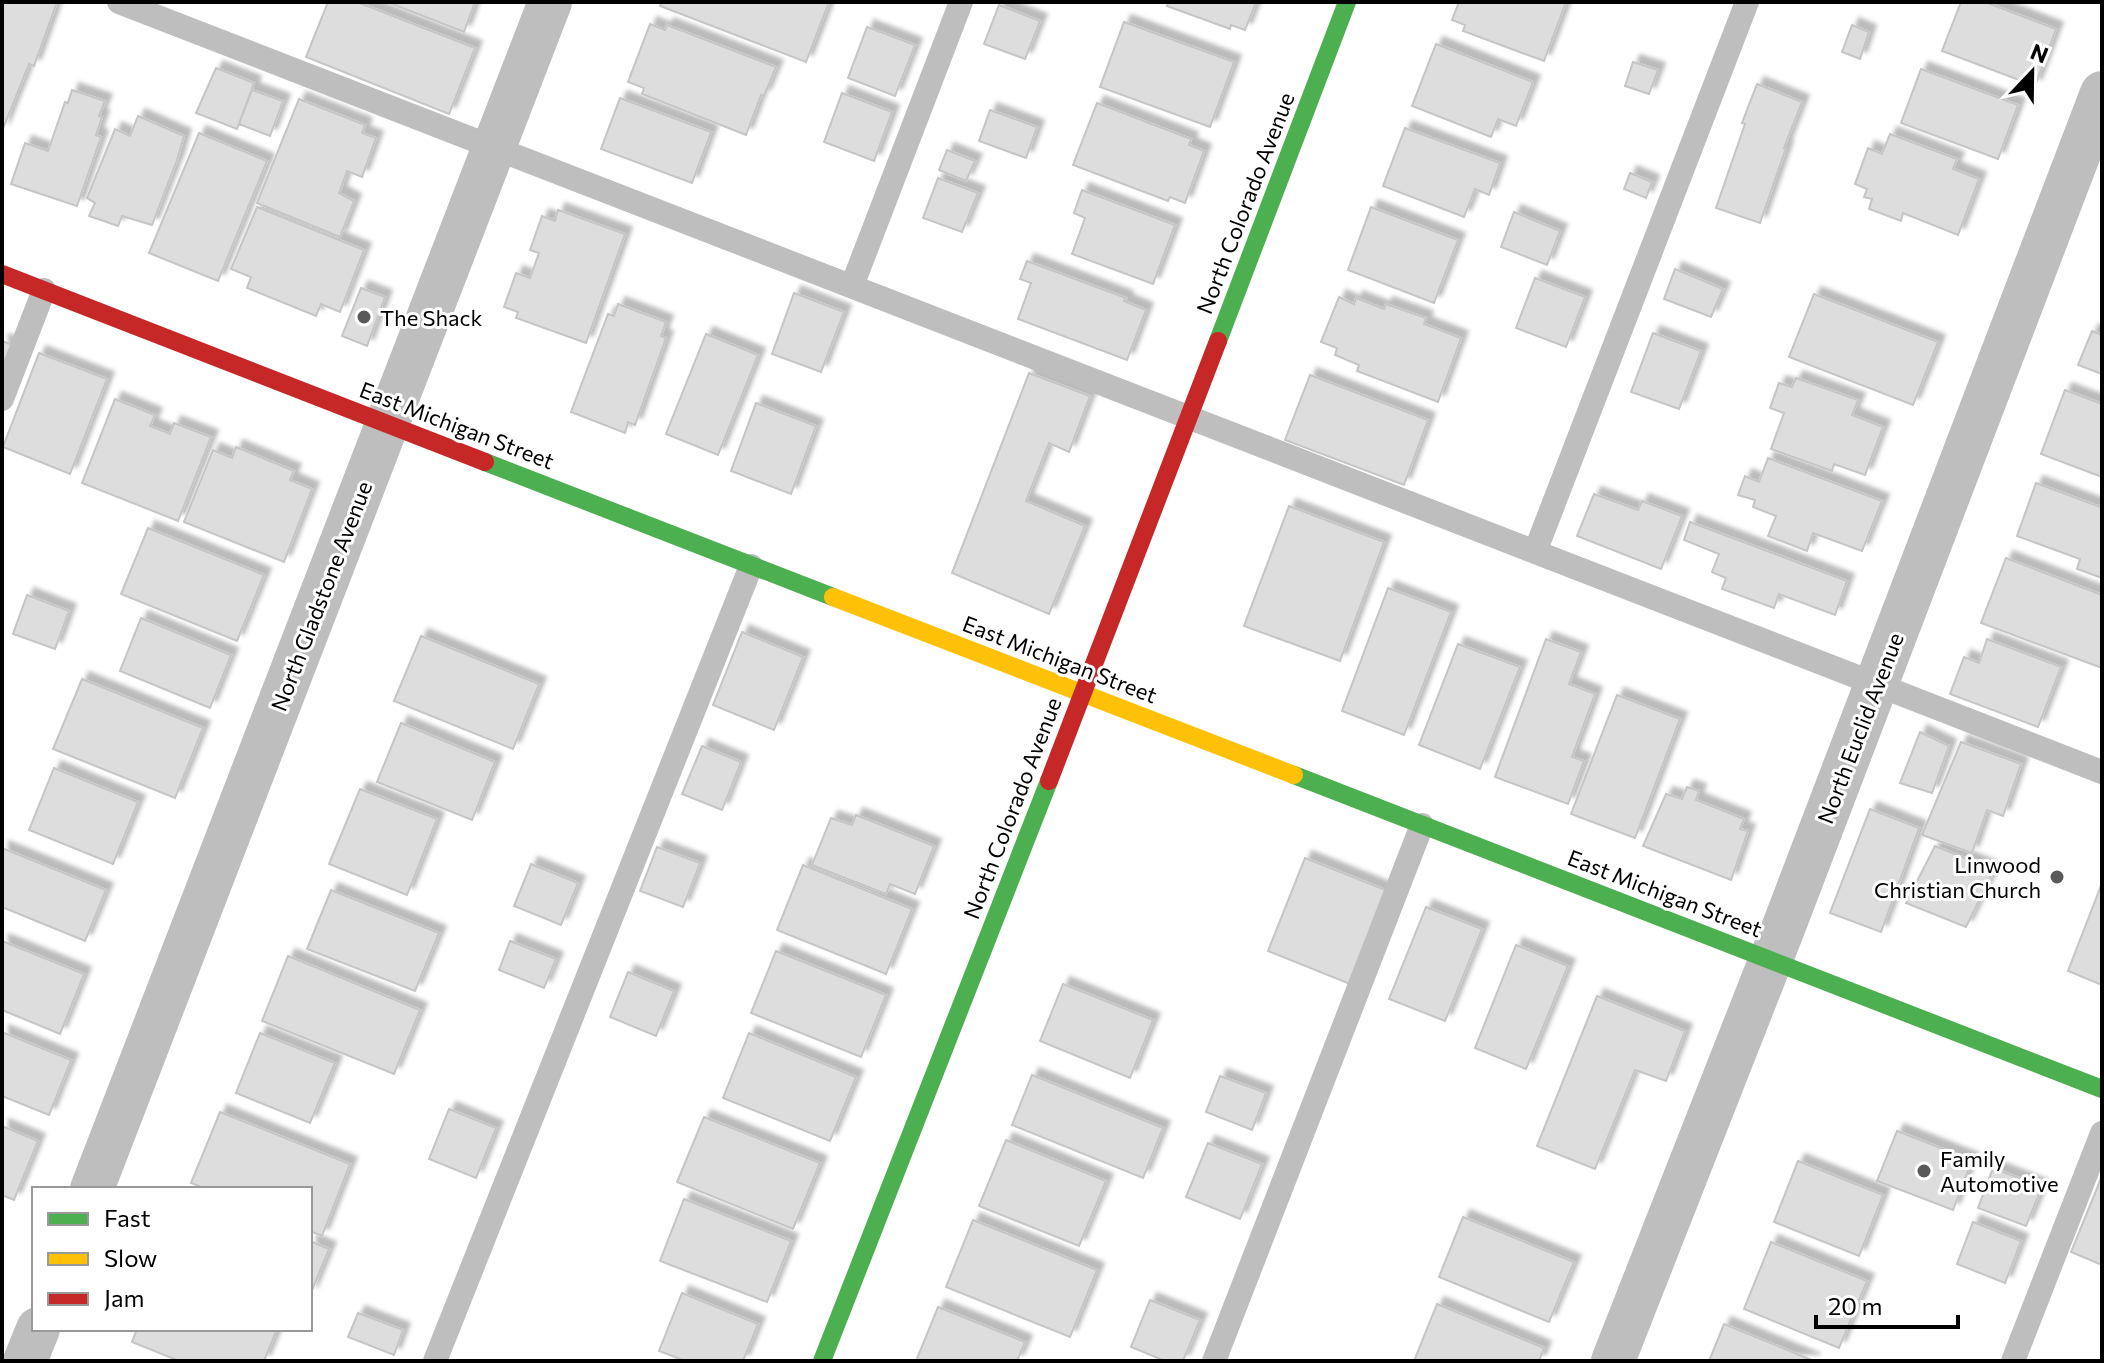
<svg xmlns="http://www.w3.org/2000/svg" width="2104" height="1363" font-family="Commissioner,sans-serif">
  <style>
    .building { fill: #ddd; stroke: #c5c5c5; stroke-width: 2; filter: url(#shadow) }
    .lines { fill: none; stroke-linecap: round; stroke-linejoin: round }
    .lane { stroke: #bebebe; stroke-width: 24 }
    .street { stroke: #bebebe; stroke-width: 44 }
    .fast { stroke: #4caf50; stroke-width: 18 }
    .slow { stroke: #ffc107; stroke-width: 18 }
    .jam { stroke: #c62828; stroke-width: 18 }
    .poi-dot { fill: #595959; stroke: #fff; stroke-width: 3 }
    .labels { text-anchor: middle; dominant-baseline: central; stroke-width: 6; stroke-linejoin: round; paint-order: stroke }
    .street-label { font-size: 22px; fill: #000; stroke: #fff }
    .poi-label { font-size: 22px; fill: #000; stroke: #fff; text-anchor: start }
  </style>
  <defs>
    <filter id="shadow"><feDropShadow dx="7" dy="-7" stdDeviation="2" flood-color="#0004"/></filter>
  </defs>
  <rect width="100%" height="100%" fill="#fff"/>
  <!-- building -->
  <path class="building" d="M2,2H57L34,66L29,64L2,131Z
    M328,2H357L475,48L449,114L306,57Z
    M387,2H475L464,32Z
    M662,2H829L806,62L660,6Z
    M1168,2H1256L1245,30L1231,25L1230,29L1167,6Z
    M1459,2H1566L1544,61L1463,31L1465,25L1452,20Z
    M1961,2H1985L2056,29L2035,86L1942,51Z
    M999,5L1040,21L1025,59L984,44Z
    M1124,22L1234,62L1210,127L1100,87Z
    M650,24L665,30L667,25L776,67L764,96L761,95L746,135L642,94L644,88L628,82Z
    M1852,25L1869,32L1860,59L1842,52Z
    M867,27L915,45L895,96L848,78Z
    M1436,44L1533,82L1516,126L1498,119L1491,137L1412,106Z
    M1633,62L1658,70L1649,94L1625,86Z
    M216,68L254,83L237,129L196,113Z
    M1921,69L2018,105L1998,159L1901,123Z
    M1757,84L1802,102L1784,148H1786L1760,223L1716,208L1745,124L1742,123Z
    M72,90L105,101L99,116L102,117L96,135L101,137L77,206L11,184L25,143L48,151L65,102L68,103Z
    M252,90L283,101L270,136L239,124Z
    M842,93L892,112L874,161L824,142Z
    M620,98L711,132L692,183L601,149Z
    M299,99L365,125L362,133L376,138L362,177L347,171L339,193L354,201L340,237L257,203Z
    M1097,103L1191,139L1189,145L1204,151L1185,203L1170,197L1168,201L1073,165Z
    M990,110L1037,127L1026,158L979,141Z
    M138,116L184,136L177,160L152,225L122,216L118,226L89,216L95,203L87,198L115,129L130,136Z
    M1405,128L1500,163L1489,195L1475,189L1464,217L1383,186Z
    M199,133L267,161L218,281L149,253Z
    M1890,134L1957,159L1953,169L1979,179L1958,235L1903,213L1901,221L1869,209L1872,199L1864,197L1867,189L1855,184L1868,148L1882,154Z
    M947,150L975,161L966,181L939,170Z
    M1630,173L1652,182L1646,198L1624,189Z
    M938,178L978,193L962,232L923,218Z
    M1082,190L1175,225L1153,284L1072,254L1085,218L1074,213Z
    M257,207L364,250L340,312L321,304L316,316L247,288L251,277L231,269Z
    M1371,207L1458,240L1434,303L1348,270Z
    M558,210L625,234L586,343L516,318L518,312L504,307L516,273L530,278L539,253L530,250L542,216L555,221Z
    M1514,212L1560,231L1547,265L1501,247Z
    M1027,261L1126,298L1124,301L1146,310L1127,360L1018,319L1031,283L1020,279Z
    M1675,269L1723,289L1711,317L1664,299Z
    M1535,278L1585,297L1566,347L1516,328Z
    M361,288L385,297L367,346L342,336Z
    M794,293L844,312L821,372L772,354Z
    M1814,294L1938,342L1913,405L1789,357Z
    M1339,297L1354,304L1356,298L1384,309L1386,304L1426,318L1424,324L1461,338L1438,402L1357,371L1359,365L1335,355L1337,348L1321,342Z
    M618,304L666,322L661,336L666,338L635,425L628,422L625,433L571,412L608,314L614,316Z
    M2092,331L2102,335V374L2078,365Z
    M1653,333L1701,351L1679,409L1631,392Z
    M706,334L758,355L718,455L666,434Z
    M2,341L13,345L2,373Z
    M39,353L107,379L70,474L3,447Z
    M1029,373L1090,396L1069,452L1049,443L1026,501L1085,526L1049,614L952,573Z
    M1310,375L1428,420L1404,485L1285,440Z
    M1796,378L1858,400L1852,415L1883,427L1865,475L1834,464L1832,471L1771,449L1784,413L1770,408L1779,383L1792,387Z
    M2065,390L2102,404V477L2041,454Z
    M115,399L155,415L150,426L170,434L174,423L211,437L178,521L82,483Z
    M756,403L816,426L791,494L731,471Z
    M236,447L294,471L290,480L312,489L284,562L184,522L213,450L232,458Z
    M1768,458L1882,501L1862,551L1813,533L1807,551L1768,536L1776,516L1753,507L1755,500L1738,495L1745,476L1759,482Z
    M2036,483L2100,507L2102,501V578L2077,569L2080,559L2017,536Z
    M1594,494L1638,510L1642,501L1682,516L1661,569L1577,536Z
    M1289,506L1384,542L1340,661L1244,626Z
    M1690,522L1847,581L1835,615L1779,594L1774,608L1722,589L1726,578L1712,572L1719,554L1684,540Z
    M148,528L264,575L237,641L121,594Z
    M2006,558L2102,595V668L1981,623Z
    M1388,588L1451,612L1404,735L1342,711Z
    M27,595L69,611L55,649L13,634Z
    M141,618L231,655L210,708L120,671Z
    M742,632L803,657L774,730L713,705Z
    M421,636L539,684L513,749L394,701Z
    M1546,639L1581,652L1569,684L1595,694L1572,757L1584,761L1568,804L1495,777Z
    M1987,639L2061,667L2038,727L1950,694L1964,657L1979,663Z
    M1458,644L1520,667L1480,769L1419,745Z
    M82,679L203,728L175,798L53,749Z
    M1617,695L1680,719L1635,838L1571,814Z
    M401,723L495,762L472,820L377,782Z
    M1920,732L1949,746L1932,793L1900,783Z
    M1961,742L2021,764L2003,816L1987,810L1972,853L1922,835Z
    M702,746L741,762L722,810L682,794Z
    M54,768L138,802L113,864L29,830Z
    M1687,787L1699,791L1696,800L1744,819L1740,829L1748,831L1731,880L1643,846L1666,794L1682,799Z
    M360,789L437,819L407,895L329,864Z
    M1870,809L1919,828L1881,932L1830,913Z
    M856,815L934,846L915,894L890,884L886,894L812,865L831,818L852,825Z
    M1935,846L1994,870L1966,927L1906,903Z
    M657,847L700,863L683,907L640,891Z
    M2,848L106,890L85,941L2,907Z
    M1305,858L1388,891L1350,984L1268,951Z
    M531,864L578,883L561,925L514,906Z
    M803,865L912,909L886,974L777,930Z
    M2102,883V985L2068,971Z
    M331,890L439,933L415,991L307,949Z
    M1426,907L1482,929L1445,1021L1389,999Z
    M2,941L84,974L60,1034L2,1010Z
    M510,941L556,959L544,988L499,970Z
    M1516,945L1568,966L1526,1069L1475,1048Z
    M776,951L886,995L861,1057L751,1013Z
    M288,956L420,1010L394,1074L262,1021Z
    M628,972L674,991L656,1036L610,1017Z
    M1063,984L1153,1020L1130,1078L1040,1041Z
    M1597,996L1685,1031L1666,1081L1635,1070L1595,1169L1537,1146Z
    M2,1032L71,1060L49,1115L2,1096Z
    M260,1033L335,1063L310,1123L236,1093Z
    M749,1033L856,1077L830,1141L723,1098Z
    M1032,1075L1163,1128L1143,1178L1012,1125Z
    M1220,1076L1266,1093L1252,1130L1206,1112Z
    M449,1109L496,1128L476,1178L429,1159Z
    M220,1112L350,1164L322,1236L310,1231V1189H206L191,1183Z
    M704,1117L820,1163L793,1229L677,1182Z
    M2,1126L38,1141L14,1200L2,1195Z
    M1897,1131L1972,1160L1953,1210L1877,1181Z
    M1006,1140L1106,1181L1079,1246L979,1206Z
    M1208,1143L1262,1164L1240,1219L1186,1197Z
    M1798,1161L1883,1195L1859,1256L1774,1222Z
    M1993,1168L2042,1187L2026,1226L1978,1208Z
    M2102,1176V1265L2071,1252Z
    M684,1199L791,1241L767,1302L660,1261Z
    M1463,1217L1574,1262L1549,1322L1439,1277Z
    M973,1220L1097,1270L1070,1337L946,1287Z
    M1973,1222L2021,1241L2005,1283L1957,1264Z
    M310,1241L329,1249L310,1295Z
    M1771,1242L1867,1281L1839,1348L1744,1309Z
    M682,1293L758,1324L743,1361H685L659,1351Z
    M1150,1300L1200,1320L1183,1361H1165L1131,1347Z
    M1437,1304L1544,1348L1539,1361H1414Z
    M938,1307L1025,1342L1017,1361H916Z
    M358,1313L403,1330L394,1355L348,1337Z
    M1724,1324L1814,1361H1709Z
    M137,1329H277L264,1361H179L132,1342Z"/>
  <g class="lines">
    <!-- lane -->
    <path class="lane" d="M119,2L2102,772
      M852,286L961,2
      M2,399L44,290
      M1535,552L1747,2
      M435,1361L751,566
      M1214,1361L1422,825
      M2013,1361L2102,1133"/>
    <!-- street -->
    <path class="street" d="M92,1189L550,2
      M25,1361L38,1329
      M1613,1361L1784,926L2102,93"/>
    <!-- fast -->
    <path class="fast" d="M1218,341L1347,2
      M485,462L833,597
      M1294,775L2102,1089
      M822,1361L1049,781"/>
    <!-- slow -->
    <path class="slow" d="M833,597L1294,775"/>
    <!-- jam -->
    <path class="jam" d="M2,274L485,462
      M1049,781L1218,341"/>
  </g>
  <!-- markers -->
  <g class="poi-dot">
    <circle cx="364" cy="317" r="8"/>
    <circle cx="2057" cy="877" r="8"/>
    <circle cx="1924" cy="1171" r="8"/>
  </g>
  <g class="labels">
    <!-- street labels -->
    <g class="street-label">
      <text transform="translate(1245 203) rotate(-69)">North Colorado Avenue</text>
      <text transform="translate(457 425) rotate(21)">East Michigan Street</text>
      <text transform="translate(321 596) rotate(-69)">North Gladstone Avenue</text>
      <text transform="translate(1060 659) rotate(21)">East Michigan Street</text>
      <text transform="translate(1860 728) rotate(-69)">North Euclid Avenue</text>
      <text transform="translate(1012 808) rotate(-69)">North Colorado Avenue</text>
      <text transform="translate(1665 893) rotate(21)">East Michigan Street</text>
    </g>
    <!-- poi labels -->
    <g class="poi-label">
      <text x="380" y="317">The Shack</text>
      <text x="2041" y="864" text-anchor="end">Linwood<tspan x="2041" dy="25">Christian Church</tspan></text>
      <text x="1940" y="1158">Family<tspan x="1940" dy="25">Automotive</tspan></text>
    </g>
  </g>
  <!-- border -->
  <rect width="2104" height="1363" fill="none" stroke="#000000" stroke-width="8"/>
  <!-- legend -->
  <rect x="32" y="1187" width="280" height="144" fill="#ffffff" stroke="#999999" stroke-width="2"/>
  <rect x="48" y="1213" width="40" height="12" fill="#4caf50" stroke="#999999" stroke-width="2"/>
  <text x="104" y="1227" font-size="24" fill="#000000">Fast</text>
  <rect x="48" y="1253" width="40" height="12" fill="#ffc107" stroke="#999999" stroke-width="2"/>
  <text x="104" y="1267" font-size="24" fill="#000000">Slow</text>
  <rect x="48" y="1293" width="40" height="12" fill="#c62828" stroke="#999999" stroke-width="2"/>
  <text x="104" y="1307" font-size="24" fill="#000000">Jam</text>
  <!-- north arrow -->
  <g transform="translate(2032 72) rotate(22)" stroke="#ffffff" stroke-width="6" paint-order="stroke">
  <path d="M0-6L14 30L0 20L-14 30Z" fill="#000000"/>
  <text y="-12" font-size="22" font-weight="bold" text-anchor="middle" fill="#000000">N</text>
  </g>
  <!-- scale -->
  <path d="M1816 1315v12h142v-12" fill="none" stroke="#000000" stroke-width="4"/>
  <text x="1828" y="1315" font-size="24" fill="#000000" stroke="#ffffff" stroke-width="6" paint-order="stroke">20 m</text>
</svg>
